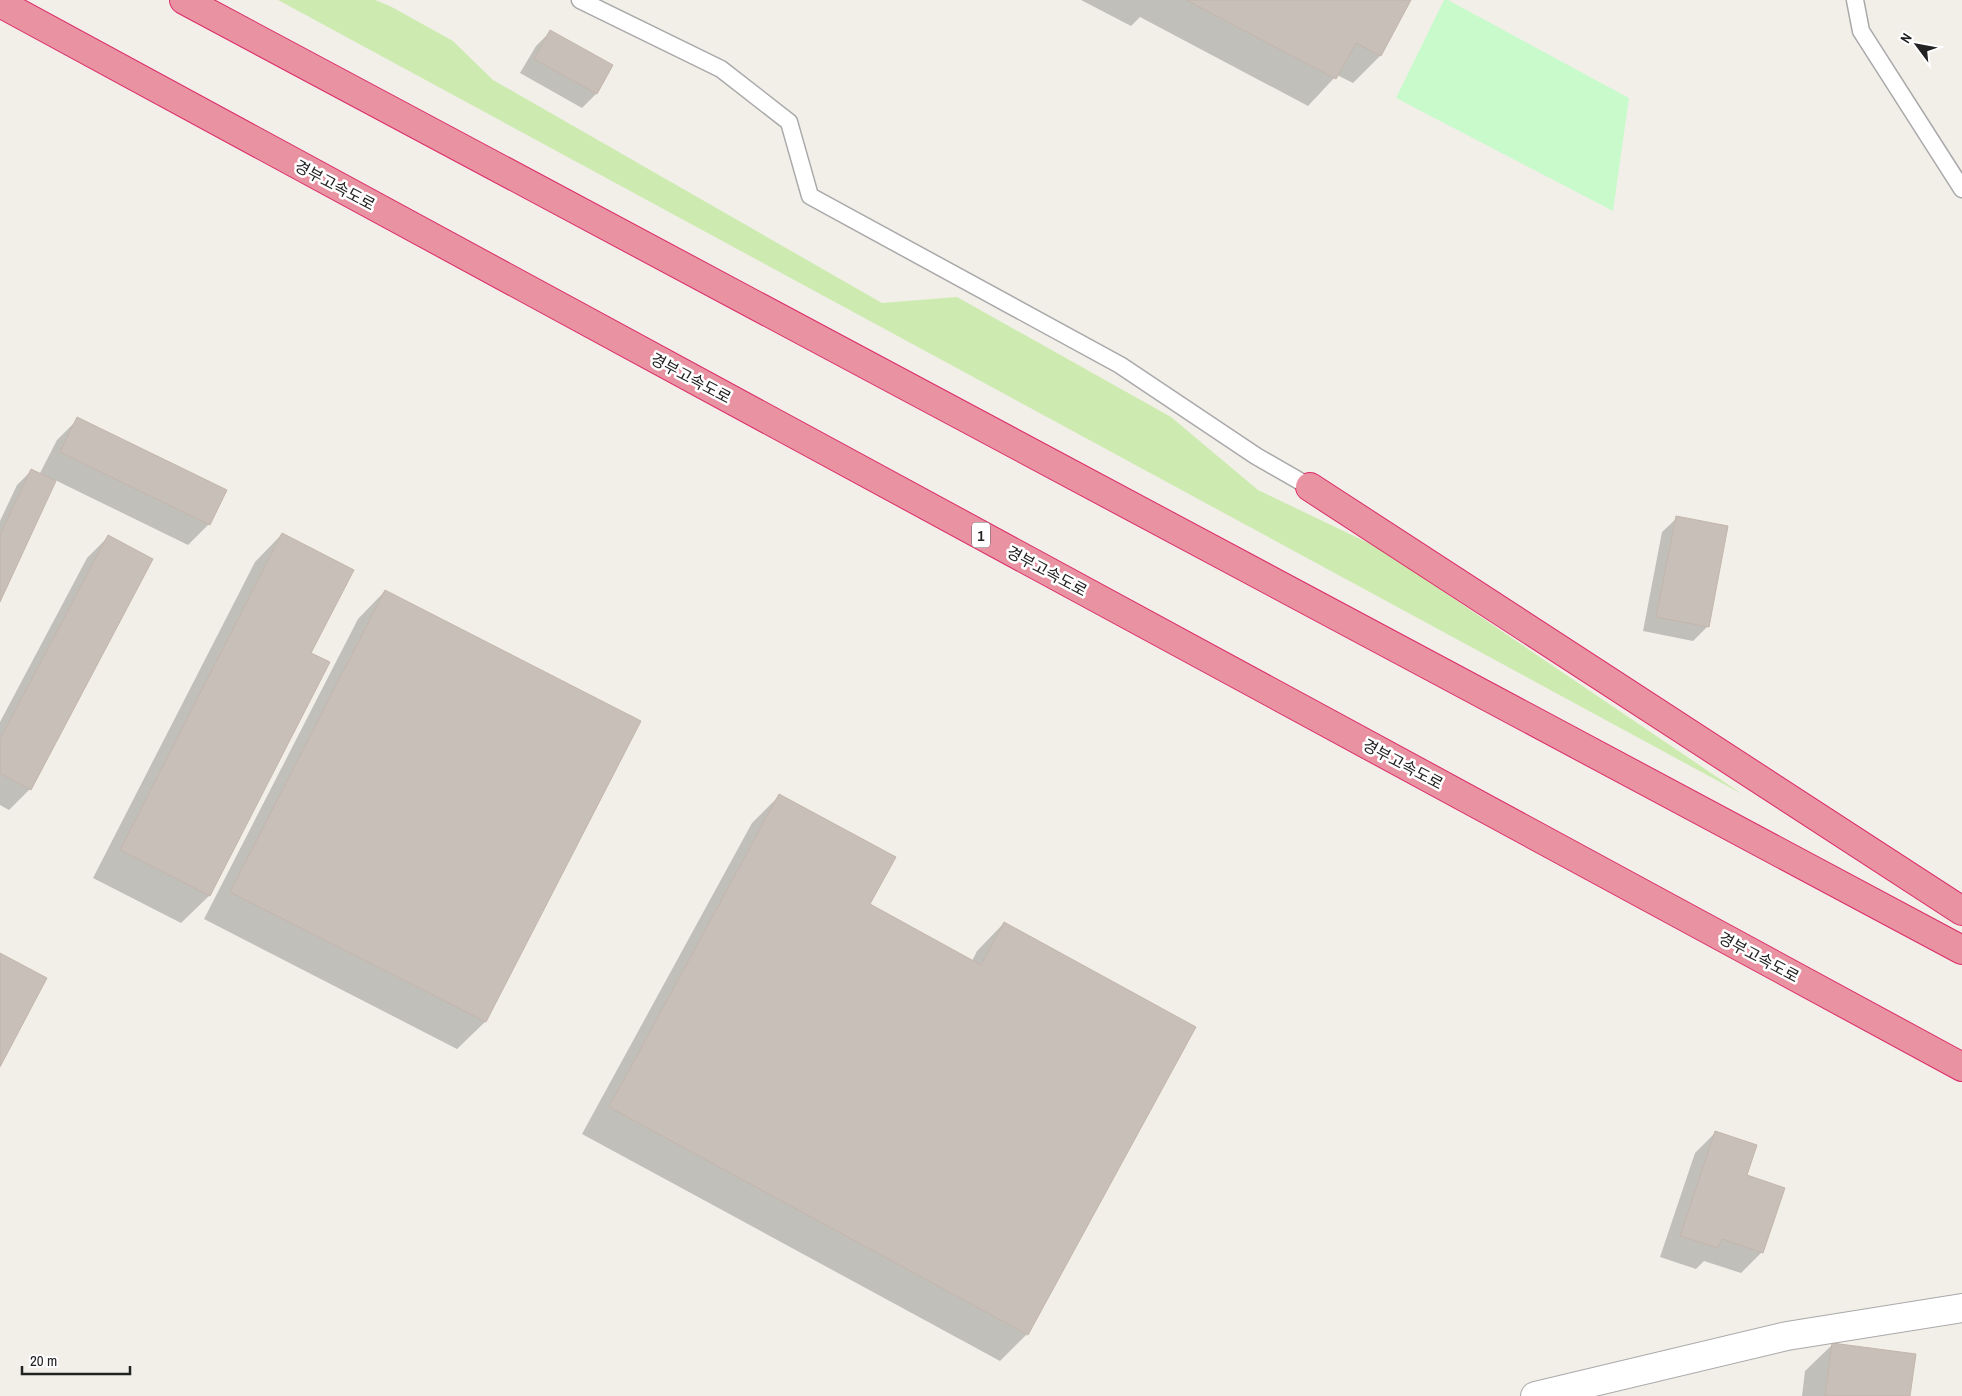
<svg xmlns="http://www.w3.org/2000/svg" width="1962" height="1396" font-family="'Archivo Narrow','Noto Sans KR',sans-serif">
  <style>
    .grass { fill: #cdebb0 }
    .park { fill: #c8facc }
    .shadow { fill: #0003 }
    .building { fill: #c7bfb8; stroke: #c4b6ab }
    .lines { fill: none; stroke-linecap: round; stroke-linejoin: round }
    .lane-casing { stroke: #a9a9a9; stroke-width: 19 }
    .street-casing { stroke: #a9a9a9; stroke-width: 30 }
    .highway-casing { stroke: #dc2a67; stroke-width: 30 }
    .lane { stroke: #fff; stroke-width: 16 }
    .street { stroke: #fff; stroke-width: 28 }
    .highway { stroke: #e892a2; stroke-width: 28 }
    .labels { text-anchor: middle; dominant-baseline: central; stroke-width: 5; stroke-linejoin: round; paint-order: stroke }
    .shield { fill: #fff; stroke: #646464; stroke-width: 1 }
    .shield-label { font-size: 15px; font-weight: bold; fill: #222 }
    .street-label { font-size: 16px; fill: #222; stroke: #fff }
  </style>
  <rect width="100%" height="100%" fill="#f2efe9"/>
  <!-- grass -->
  <path class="grass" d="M278,0H375L390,6L453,41L493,80L882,303L957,297L1171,417L1258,490L1379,548L1742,794Z"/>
  <!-- park -->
  <path class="park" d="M1444,0H1448L1629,98L1613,211L1396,98Z"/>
  <!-- shadow -->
  <path class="shadow" d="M1081,0H1410L1380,56L1353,83L1337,75L1308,106L1140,17L1131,26Z
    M550,32L612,66L596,94L582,108L520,73L536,46Z
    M78,419L209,524L188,545L55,480L0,599V521L17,485L31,471L39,475L57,440Z
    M1677,518L1707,627L1693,641L1643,631L1662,532Z
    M282,534L310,653L328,662L209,896L181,923L93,878L255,562Z
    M108,537L30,789L9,810L0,805V722L87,558Z
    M385,591L639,721L485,1022L457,1049L204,919L358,619Z
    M780,795L868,905L972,961L977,951L1004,923L1027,1334L1000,1361L582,1134L752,823Z
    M1716,1132L1746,1176L1762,1252L1741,1273L1704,1261L1696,1269L1660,1257L1695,1153Z
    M1833,1344L1909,1396H1802L1805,1371Z"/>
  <!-- building -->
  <path class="building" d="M1186,0H1411L1381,56L1356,43L1336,79Z
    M550,30L613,65L597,94L534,59Z
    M77,417L227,490L210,525L60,452Z
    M31,469L56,481L0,602V535Z
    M1676,516L1728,526L1709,627L1656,617Z
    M282,533L354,570L311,653L330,662L210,896L120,850Z
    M108,535L153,559L31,790L0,773V739Z
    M385,590L641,721L486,1022L230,892Z
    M779,794L896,857L870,904L981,965L1004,922L1196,1027L1028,1335L609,1107Z
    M0,953L47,978L0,1067Z
    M1715,1131L1757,1145L1747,1175L1785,1188L1763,1253L1722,1239L1718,1248L1680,1236Z
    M1832,1343L1916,1354L1910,1396H1825Z"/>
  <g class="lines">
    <defs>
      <path id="lane" d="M580,0L721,69L789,122L810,196L1120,365L1256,456L1310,487
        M1855,0L1861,31L1962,189"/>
      <path id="street" d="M1535,1396L1787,1336L1962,1308"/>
      <path id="highway" d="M184,0L1962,950
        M0,3L1962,1067
        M1310,487L1962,911"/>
    </defs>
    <!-- lane casing -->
    <use href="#lane" class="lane-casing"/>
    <!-- street casing -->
    <use href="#street" class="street-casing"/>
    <!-- highway casing -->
    <use href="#highway" class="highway-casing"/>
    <!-- lane -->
    <use href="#lane" class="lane"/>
    <!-- street -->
    <use href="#street" class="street"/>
    <!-- highway -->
    <use href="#highway" class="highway"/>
  </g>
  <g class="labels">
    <!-- shield labels -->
    <rect class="shield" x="972" y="522.5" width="18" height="25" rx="4"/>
    <g class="shield-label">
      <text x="981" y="535">1</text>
    </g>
    <!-- street labels -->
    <g class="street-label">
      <text transform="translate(335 185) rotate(28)">경부고속도로</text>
      <text transform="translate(691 378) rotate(28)">경부고속도로</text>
      <text transform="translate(1047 571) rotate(28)">경부고속도로</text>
      <text transform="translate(1403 764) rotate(28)">경부고속도로</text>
      <text transform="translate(1759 957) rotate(28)">경부고속도로</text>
    </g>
  </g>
  <!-- north arrow -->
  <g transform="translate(1917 45) rotate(302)" stroke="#ffffff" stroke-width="4" paint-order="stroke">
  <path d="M0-4L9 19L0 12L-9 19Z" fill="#222222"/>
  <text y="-8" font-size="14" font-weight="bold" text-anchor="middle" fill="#222222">N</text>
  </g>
  <!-- scale -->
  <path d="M22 1366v8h108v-8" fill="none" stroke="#222222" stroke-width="2.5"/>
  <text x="30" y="1366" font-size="15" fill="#222222" stroke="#ffffff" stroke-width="4" paint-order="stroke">20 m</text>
</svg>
